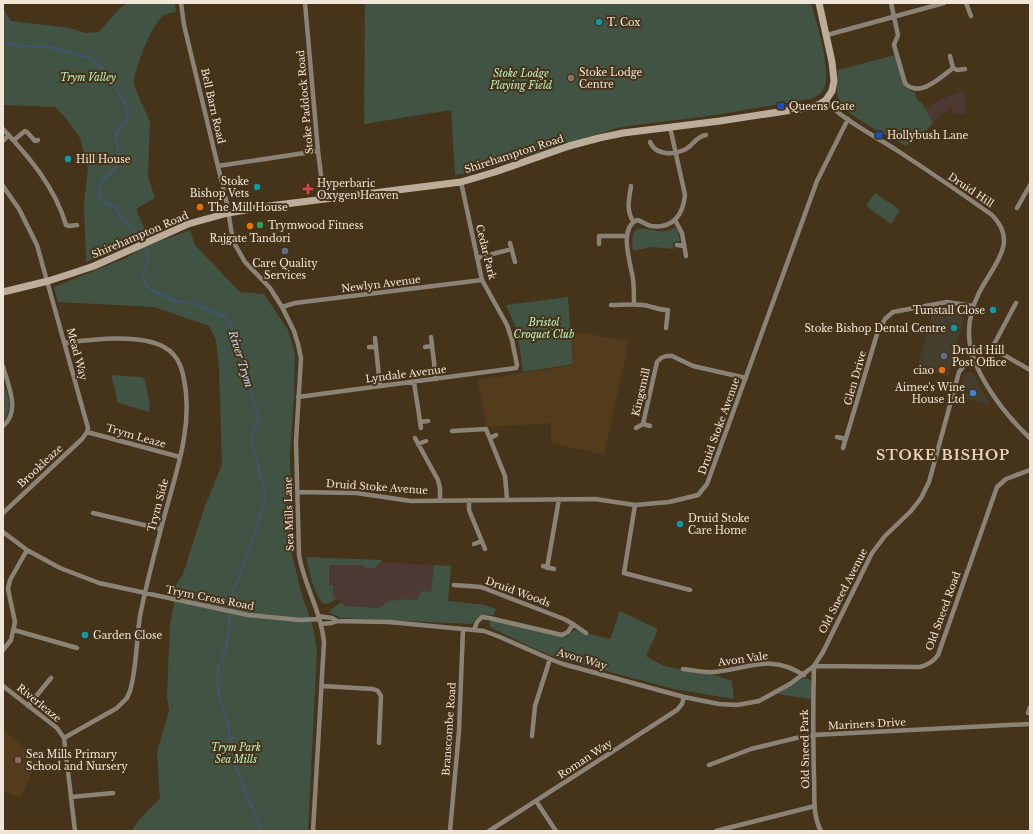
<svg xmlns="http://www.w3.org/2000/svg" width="1033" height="834" font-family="'Libre Baskerville',serif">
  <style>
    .commercial { fill: #453e2c }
    .industrial { fill: #4d3934 }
    .built { fill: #533c1c }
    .green { fill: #415443 }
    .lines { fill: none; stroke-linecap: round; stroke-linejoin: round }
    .stream { stroke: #425471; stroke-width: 2 }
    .street { stroke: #8c8377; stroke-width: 4.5 }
    .secondary { stroke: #bcad9a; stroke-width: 7 }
    .culture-dot { fill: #0f9aa8; stroke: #45331a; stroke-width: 1.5 }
    .education-dot { fill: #8d6e63; stroke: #45331a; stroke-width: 1.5 }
    .transit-dot { fill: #1a4fb4; stroke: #45331a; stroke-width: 1.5 }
    .health-dot { fill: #e0444e; stroke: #45331a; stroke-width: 1.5 }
    .food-dot { fill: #e8710a; stroke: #45331a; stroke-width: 1.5 }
    .leisure-dot { fill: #2e9e5b; stroke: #45331a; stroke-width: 1.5 }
    .service-dot { fill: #5c6f8a; stroke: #45331a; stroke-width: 1.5 }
    .shop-dot { fill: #3f7fe0; stroke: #45331a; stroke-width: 1.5 }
    .labels { text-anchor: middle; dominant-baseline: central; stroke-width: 4; stroke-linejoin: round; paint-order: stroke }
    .poi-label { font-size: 10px; fill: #f1e5d7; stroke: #45331a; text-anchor: start }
    .park-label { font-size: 10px; font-style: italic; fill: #bef2c4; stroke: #45331a }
    .street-label { font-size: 10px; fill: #f1e5d7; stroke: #45331a }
    .water-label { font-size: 11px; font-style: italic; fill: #c2d7f7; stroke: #45331a }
    .district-label { font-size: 14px; font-weight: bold; letter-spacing: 1px; fill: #e9d3b6; stroke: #45331a }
  </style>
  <rect width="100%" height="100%" fill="#45331a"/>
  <!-- commercial -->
  <path class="commercial" d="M943,307L961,309L965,314L948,376L917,368L932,315L937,309Z
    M970,372L973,374L991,405L958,397L964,375L965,373Z"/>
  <!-- industrial -->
  <path class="industrial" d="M964,91L966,109L965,113L964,114L953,113L951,107L938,117L933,123L925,108L949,96Z
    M382,562L434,565L431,592L417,600L406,599L389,601L378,608L346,606L338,598L333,597V586L329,585V565H365L364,567L374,568Z"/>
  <!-- built -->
  <path class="built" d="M571,331L629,341L604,455L551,443V423L486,427L478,380L573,365Z
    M3,730L33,754L35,766L21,798L3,791Z"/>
  <!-- green -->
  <path class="green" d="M127,3H175L176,12C169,13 164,14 159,20C151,29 132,73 134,85L150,122L148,177L155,198L136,209L147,234L144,236L86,262L84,203L88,169L80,138L65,117L55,107L3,105V8L11,21L70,28L85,33L99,32L120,8Z
    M365,3H811C816,21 832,71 824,88C822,94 816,97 810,99L716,115L621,127L483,170L455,175L451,110L364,124Z
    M895,55L905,87L912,92H915L917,100L922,103L933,123L920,137L906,146C891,137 844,115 839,101C835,92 838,80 838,70Z
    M875,193L900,210L891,224L866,206Z
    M675,227L678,231L680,241L673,243V246L674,249L652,247L633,251C628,215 649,234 666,231C669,230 672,229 675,227Z
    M190,230L195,245L240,292L264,294L288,330L295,354L294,396L290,454L292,555L302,595L313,627L317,652L308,831H132L138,821L160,798L157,752L169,711L167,696L170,625L174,605L172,591L183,574L205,506L222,465L219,369L216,340L209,326L154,307L58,302L54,287L126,258L144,247Z
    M568,297L573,364L523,372L517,330L506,305Z
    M111,375L141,377L145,380L150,405L149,412L118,403Z
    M3,380C8,397 14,407 3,423Z
    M306,557L381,560L382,562L374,568H364V565H329V585H333V597L338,598L329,603L324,604C314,596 309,570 306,557Z
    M434,565L451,566L448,601L485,605L496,609L493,615C484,614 477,615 472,624L341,618L328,612L341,602L346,606L378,608L389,601L406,599L417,600L422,591L431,592Z
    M620,611L658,629L646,656L664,666L718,676L732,681L734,699L674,689L557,658L533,648L490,627L489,623L491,620L566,637L575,630L610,639Z
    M803,678L808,679L811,681V699L777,694Z"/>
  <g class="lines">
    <!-- stream -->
    <path class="stream" d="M3,43L23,46L49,47L89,58L97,63L103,70L124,101L128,114L125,122L117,131L116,135L119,159L117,166L101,182L98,195L100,199L115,207L125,223L139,234L143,242
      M144,246L147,251L148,260L142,276L145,283L151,290L176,301L192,303L225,317L230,324L259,418L253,433L252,443L266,495L256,531L230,600L229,633L226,647L218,669V689L228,726L235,766L262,831"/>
    <!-- street -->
    <path class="street" d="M181,3L184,25L227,204L233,241L245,262L270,288L282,307L294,331L298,344L301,358L296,442L299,555C304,585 321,611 324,642L313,831
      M305,3L318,151L324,199
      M891,3L898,35L894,45L905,83C919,99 941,77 953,68
      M966,3L971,16
      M827,35L944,3
      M950,56L953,68L957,70L965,69
      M826,100C837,117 880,139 898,151C930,172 961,193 992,215C1020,243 992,266 979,293C973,305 969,319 969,332C968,368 1004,414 1030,438
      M3,129C29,157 55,187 66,225L69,226L77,225
      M14,140L25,131L27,132L35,141L38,140
      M3,141L9,135
      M650,142C656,156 674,155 686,149C695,144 695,137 706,135
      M218,166L318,151
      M3,186L19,209L37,245L88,428L87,432
      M631,186C629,200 626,210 633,221
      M1017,208L1030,185
      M675,220L682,233L686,256
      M510,243L515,262
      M599,244V236H627
      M677,245L684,246
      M477,258L512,249
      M611,305C622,305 633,304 643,305C651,306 662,311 668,310L666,328
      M634,305C634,296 634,287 633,279C631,264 618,228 637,220C642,221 646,225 651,226C673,229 683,215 685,195L670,127
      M282,307L295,303L482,280
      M431,337L436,379
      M375,338L380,386
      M369,347H375
      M425,347L432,346
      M986,347L992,348L1030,370
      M992,348L1016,303
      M3,366C8,386 21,411 3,426
      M414,382L421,428
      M298,397L516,368L517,365L512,340L507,325L482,280L461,182
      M420,422L428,421
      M643,424L657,362L661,358L666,356H672L693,366L746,378
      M636,428L643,424L650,426
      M452,431L486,429L505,476L507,499
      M87,432L180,457
      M837,437L846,439
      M415,438L438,480L440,488V500
      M490,438L496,435
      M418,444L426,441
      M843,448L877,334L885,319L893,312L947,302L973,306
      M297,492L356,493L411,501L595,499L635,505L669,502L690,497L698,495L707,484L817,181L848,119
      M469,500V510L485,549
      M635,505L624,573L690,590
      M3,513L82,439L87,432
      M93,513L161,529
      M3,532L27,550L60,568L99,583L248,615L300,620L320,619
      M474,544L482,541
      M543,566L554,569
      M547,568L559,499
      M454,585L481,587L564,619L573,624L586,633
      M318,616L332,618L337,621
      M321,624L332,623L337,621L389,622L484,631L500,637L550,659L563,664L684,697L719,704L737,705L759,701L790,684L814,666L823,652L872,553L885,536L911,511L921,498L929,482L959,372L967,362L973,358
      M14,630L77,648
      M474,630L477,622L482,617L489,618L562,635L568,632L573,624
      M3,650L11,640L15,622L8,589L10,580L27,550
      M814,666L920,667C928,665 933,662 938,655L997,487L1006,479L1030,470
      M814,666C813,703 813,740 814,777C815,794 812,815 821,831
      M683,669C693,670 704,673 714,672C750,669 769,653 804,675
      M3,686L57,728L64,738L75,831
      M322,686L373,689L378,691L381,696L379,743
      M28,706L51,678
      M1028,713L1030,707
      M532,736L535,706L550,659
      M64,738L117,708L127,698L130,691C137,667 136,641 140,616C146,586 154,555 162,525C174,478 194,428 184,379C182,370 180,361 173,354C153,331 92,339 65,343
      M709,765L751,749L796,738L813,735L1030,724
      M71,797L113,793
      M536,801L556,831
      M450,831L459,731L463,629
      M489,831L677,710L682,704L684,697
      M716,831L815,806"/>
    <!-- secondary -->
    <path class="secondary" d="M3,292L48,281L70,274L94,266L188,224L228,213L269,206L461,182L495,172L569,146L599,138L623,133L720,121L812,107L820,104L826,100L832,91L834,81L832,62L819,3"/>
  </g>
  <!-- markers -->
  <g class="culture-dot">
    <circle cx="599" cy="22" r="4"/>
    <circle cx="68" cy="159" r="4"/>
    <circle cx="257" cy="187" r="4"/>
    <circle cx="993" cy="310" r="4"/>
    <circle cx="954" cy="328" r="4"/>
    <circle cx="680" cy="524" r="4"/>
    <circle cx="85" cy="635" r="4"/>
  </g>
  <g class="education-dot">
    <circle cx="571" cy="78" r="4"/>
    <circle cx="18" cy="760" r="4"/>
  </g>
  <g class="transit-dot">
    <rect x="777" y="102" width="8" height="8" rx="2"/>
    <rect x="875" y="131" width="8" height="8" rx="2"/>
  </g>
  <path class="health-dot" d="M306 183h4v4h4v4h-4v4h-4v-4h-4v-4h4z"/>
  <g class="food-dot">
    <circle cx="200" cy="207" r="4"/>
    <circle cx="250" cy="226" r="4"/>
    <circle cx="942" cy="370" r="4"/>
  </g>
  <circle class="leisure-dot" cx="260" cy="225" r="4"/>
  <g class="service-dot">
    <circle cx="285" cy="251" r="4"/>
    <circle cx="944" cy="356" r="4"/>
  </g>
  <circle class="shop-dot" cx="973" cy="393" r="4"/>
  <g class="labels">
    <!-- poi labels -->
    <g class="poi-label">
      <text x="607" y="22">T. Cox</text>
      <text x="579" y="72">Stoke Lodge<tspan x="579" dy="12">Centre</tspan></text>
      <text x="789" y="106">Queens Gate</text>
      <text x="887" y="135">Hollybush Lane</text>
      <text x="76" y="159">Hill House</text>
      <text x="249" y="181" text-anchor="end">Stoke<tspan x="249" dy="12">Bishop Vets</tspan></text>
      <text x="317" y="183">Hyperbaric<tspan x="317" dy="12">Oxygen Heaven</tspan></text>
      <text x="208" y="207">The Mill House</text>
      <text x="268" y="225">Trymwood Fitness</text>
      <text x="250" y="238" text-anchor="middle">Rajgate Tandori</text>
      <text x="285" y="263" text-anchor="middle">Care Quality<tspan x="285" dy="12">Services</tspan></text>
      <text x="985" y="310" text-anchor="end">Tunstall Close</text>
      <text x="946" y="328" text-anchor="end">Stoke Bishop Dental Centre</text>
      <text x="952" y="350">Druid Hill<tspan x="952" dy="12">Post Office</tspan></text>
      <text x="934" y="370" text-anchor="end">ciao</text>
      <text x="965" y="387" text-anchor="end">Aimee's Wine<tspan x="965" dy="12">House Ltd</tspan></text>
      <text x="688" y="518">Druid Stoke<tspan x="688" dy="12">Care Home</tspan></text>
      <text x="93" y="635">Garden Close</text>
      <text x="26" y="754">Sea Mills Primary<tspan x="26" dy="12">School and Nursery</tspan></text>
    </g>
    <!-- park labels -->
    <g class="park-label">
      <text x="521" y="73">Stoke Lodge<tspan x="521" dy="12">Playing Field</tspan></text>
      <text x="88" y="77">Trym Valley</text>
      <text x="544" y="322">Bristol<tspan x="544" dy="12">Croquet Club</tspan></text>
      <text x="236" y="747">Trym Park<tspan x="236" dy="12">Sea Mills</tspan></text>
    </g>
    <!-- street labels -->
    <g class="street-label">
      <text transform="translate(305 102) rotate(-95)">Stoke Paddock Road</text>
      <text transform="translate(213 106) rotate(77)">Bell Barn Road</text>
      <text transform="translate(514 154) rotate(-18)">Shirehampton Road</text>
      <text transform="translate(971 190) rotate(34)">Druid Hill</text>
      <text transform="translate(140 235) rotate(-23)">Shirehampton Road</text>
      <text transform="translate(486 252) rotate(76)">Cedar Park</text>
      <text transform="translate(381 284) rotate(-7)">Newlyn Avenue</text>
      <text transform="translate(77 354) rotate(75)">Mead Way</text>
      <text transform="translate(406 374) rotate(-7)">Lyndale Avenue</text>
      <text transform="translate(855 378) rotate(-74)">Glen Drive</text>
      <text transform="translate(641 392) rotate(-77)">Kingsmill</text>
      <text transform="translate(719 426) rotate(-70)">Druid Stoke Avenue</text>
      <text transform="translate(136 436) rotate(16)">Trym Leaze</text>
      <text transform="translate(40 466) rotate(-43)">Brookleaze</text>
      <text transform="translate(377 487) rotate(4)">Druid Stoke Avenue</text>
      <text transform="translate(158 505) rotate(-75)">Trym Side</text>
      <text transform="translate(289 514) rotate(-92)">Sea Mills Lane</text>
      <text transform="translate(843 591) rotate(-63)">Old Sneed Avenue</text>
      <text transform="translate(518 592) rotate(20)">Druid Woods</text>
      <text transform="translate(210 598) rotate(11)">Trym Cross Road</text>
      <text transform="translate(943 611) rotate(-70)">Old Sneed Road</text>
      <text transform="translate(582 659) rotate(16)">Avon Way</text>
      <text transform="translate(743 659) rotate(-8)">Avon Vale</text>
      <text transform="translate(39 703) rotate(39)">Riverleaze</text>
      <text transform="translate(867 724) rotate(-3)">Mariners Drive</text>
      <text transform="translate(449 729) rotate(-86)">Branscombe Road</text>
      <text transform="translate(805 749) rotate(-91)">Old Sneed Park</text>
      <text transform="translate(585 759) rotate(-33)">Roman Way</text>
    </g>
    <!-- water labels -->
    <g class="water-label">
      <text transform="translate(241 359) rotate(73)">River Trym</text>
    </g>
    <!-- district labels -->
    <g class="district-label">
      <text x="943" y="455">STOKE BISHOP</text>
    </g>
  </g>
  <!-- border -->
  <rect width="1033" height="834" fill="none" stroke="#f1e5d7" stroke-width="8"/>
</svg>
